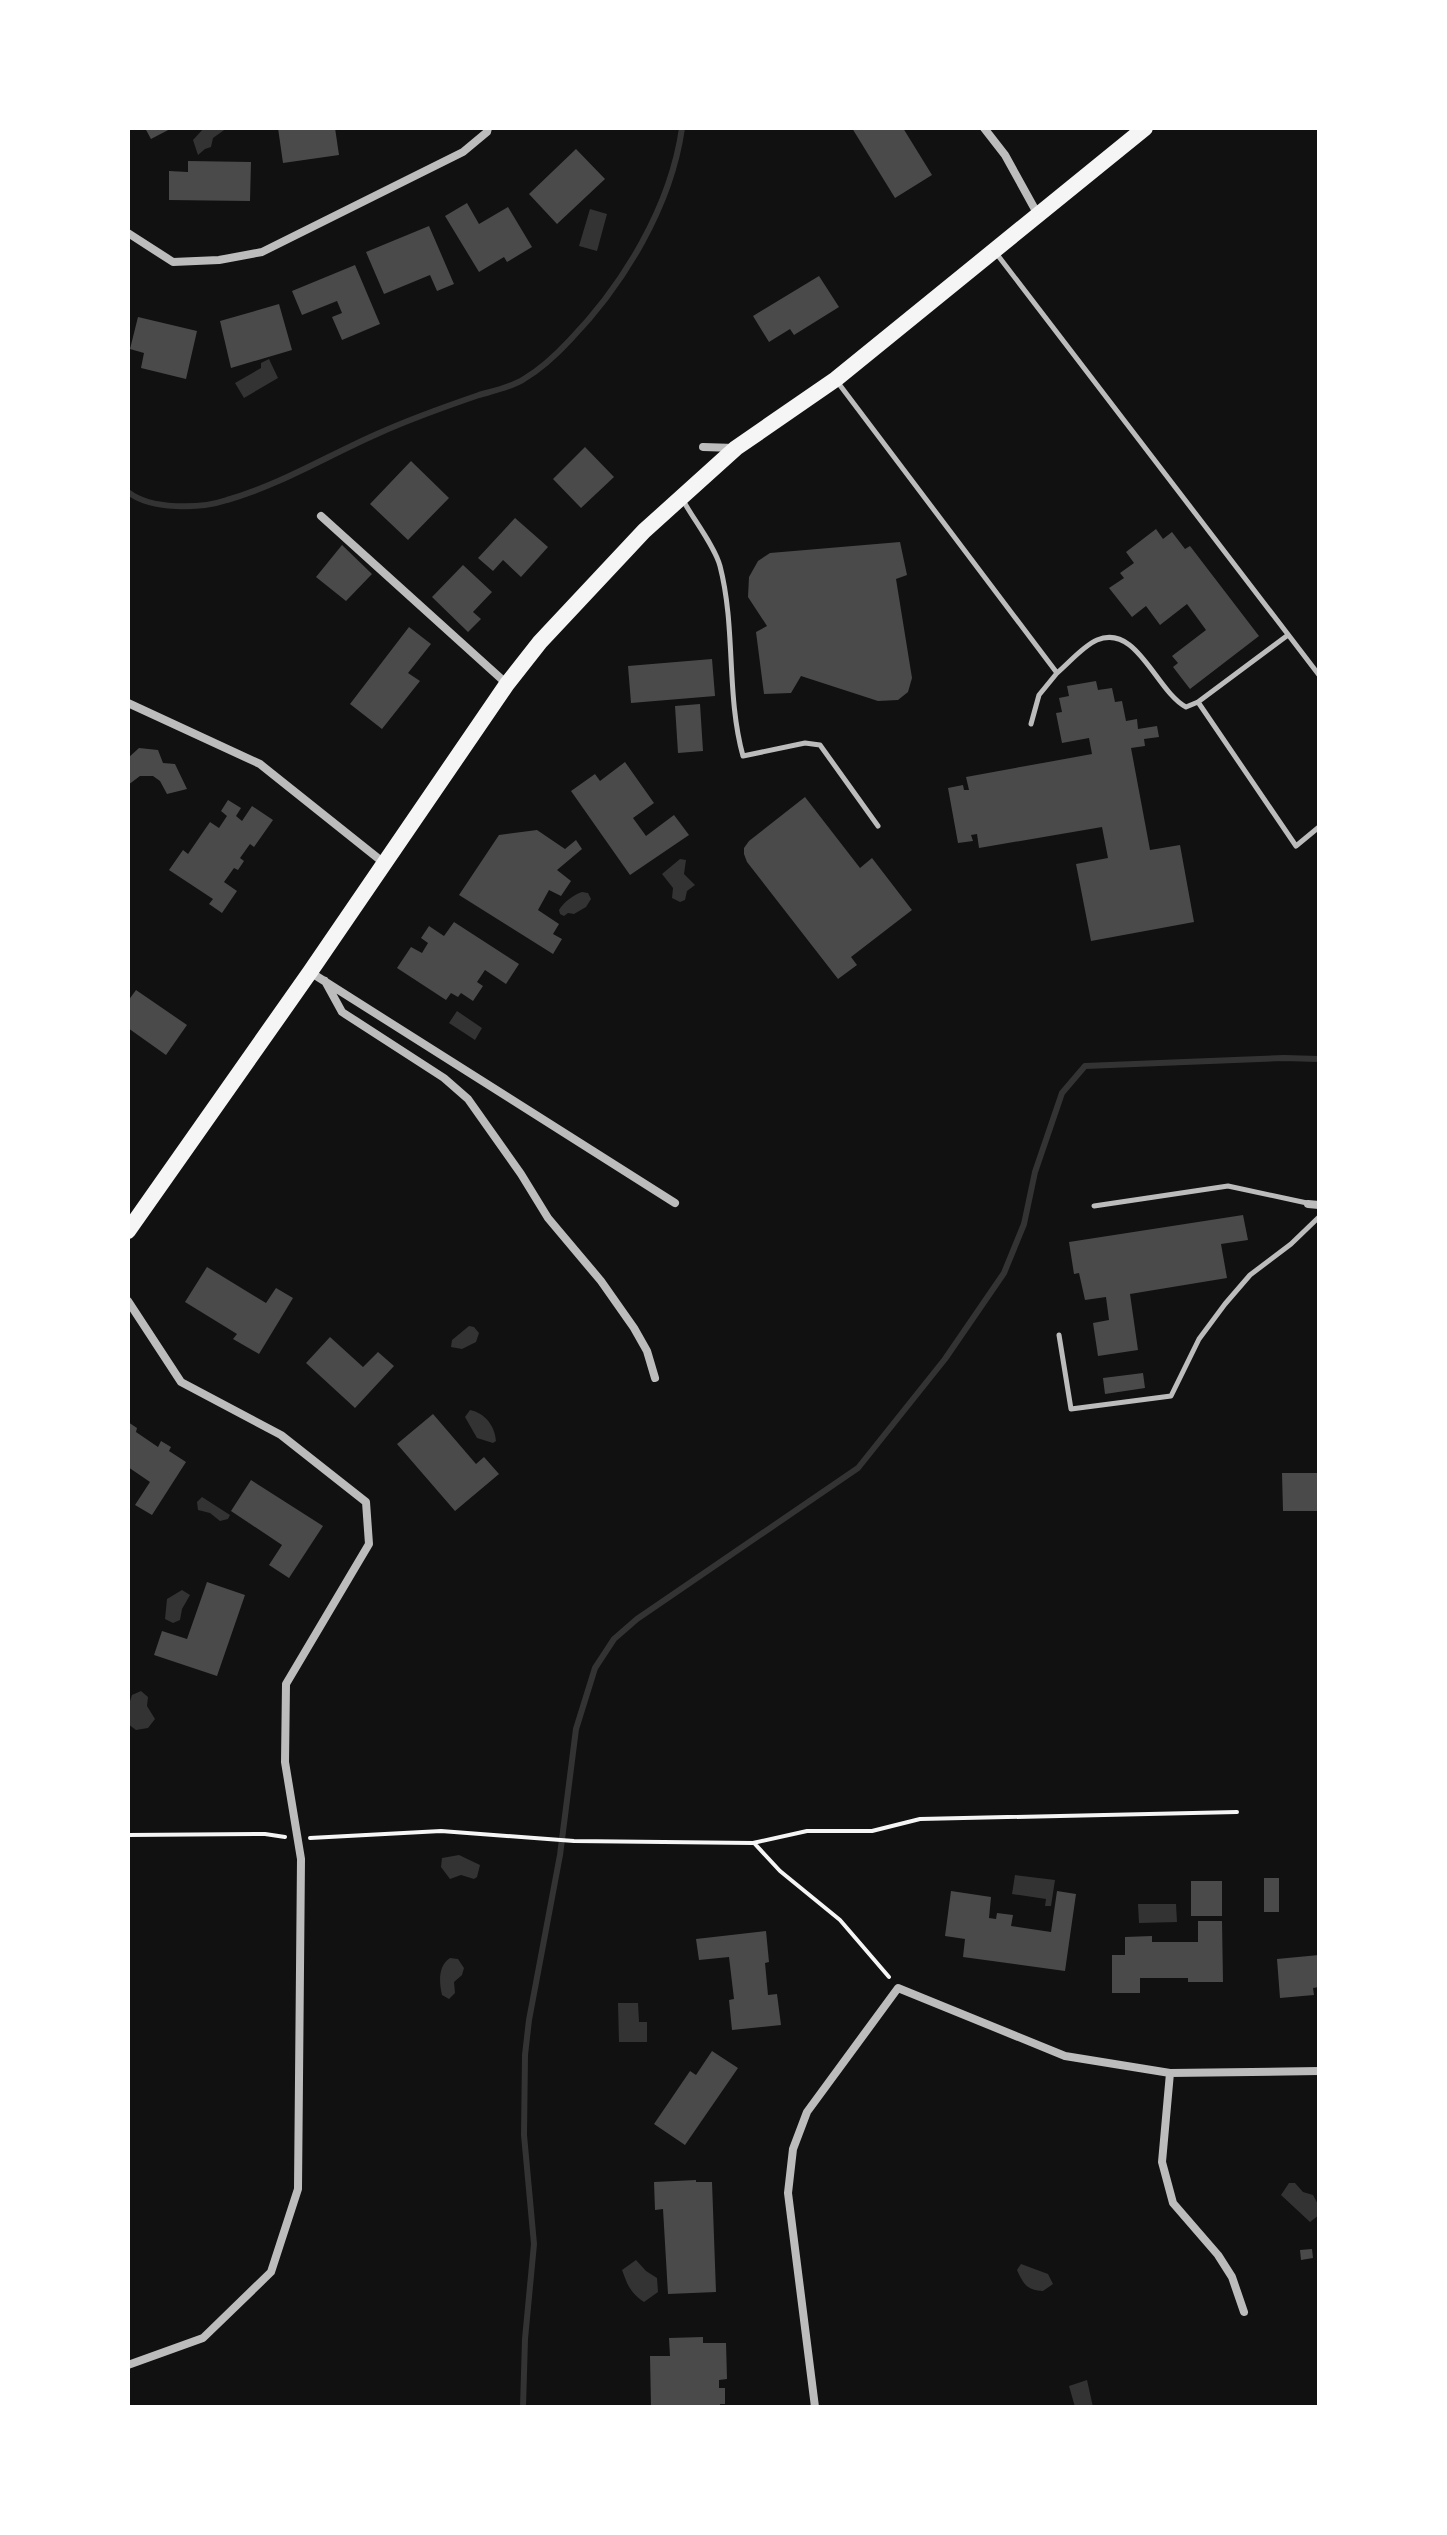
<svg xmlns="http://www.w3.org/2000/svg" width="1447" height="2535" font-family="'DejaVu Sans',sans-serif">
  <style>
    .water { fill: #333 }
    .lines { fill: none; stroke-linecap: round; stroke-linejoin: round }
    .stream { stroke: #333; stroke-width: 6 }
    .building { fill: #4a4a4a }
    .path { stroke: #f5f5f5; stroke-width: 4 }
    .service { stroke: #bcbcbc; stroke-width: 5 }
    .minor { stroke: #bcbcbc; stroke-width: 8 }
    .primary { stroke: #f5f5f5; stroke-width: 16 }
  </style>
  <rect width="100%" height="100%" fill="#111"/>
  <!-- water -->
  <path class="water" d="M204,128H227L213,138L211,147L205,149L198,155L193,140Z
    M590,209L607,214L597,251L579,246Z
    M269,359L278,378L244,398L235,383L261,368V363Z
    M680,859L686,860L684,874L695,885L687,891L685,900L680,902L672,898L673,888L662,874Z
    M582,892L588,893L591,899L586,907L574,914L568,913L564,916L560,914L559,910C564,902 573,895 582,892Z
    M457,1011L482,1028L475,1040L449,1023Z
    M469,1326L474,1327L479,1333L476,1342L462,1349L451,1347L452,1340Z
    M470,1410C485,1413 495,1426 496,1441L493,1443L477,1438L465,1417Z
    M202,1497L230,1515L228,1519L220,1521L210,1513L198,1510L197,1502Z
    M182,1590L190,1595L182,1609L180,1620L173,1623L165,1619L167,1599Z
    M141,1691L148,1697L147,1706L155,1719L148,1728L136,1730L128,1724V1707L132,1695Z
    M459,1855L480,1865L477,1877L474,1879L461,1875L450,1879L441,1867L442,1858Z
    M1015,1875L1055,1880L1051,1906H1045L1046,1899L1012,1894Z
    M1138,1904H1176L1177,1922L1139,1923Z
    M450,1958L458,1959L464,1968L462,1975L454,1982L455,1993L449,1999L442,1995C439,1982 438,1966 450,1958Z
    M618,2003H638L639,2022H647V2042H619Z
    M1289,2183H1295L1303,2192L1313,2195L1319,2206V2215L1310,2222L1281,2195Z
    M636,2260L646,2271L657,2278L658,2292L644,2302C629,2292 627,2283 622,2270Z
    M1021,2264L1048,2274L1053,2284L1043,2291C1027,2290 1024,2285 1017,2270Z
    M1087,2380L1093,2407H1075L1069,2386Z"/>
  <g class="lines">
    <!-- stream -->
    <path class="stream" d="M128,492C151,510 200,509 227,500C280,485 327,456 377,434C410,419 444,407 479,395C493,391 512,387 524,379C541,369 557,354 570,340C624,284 671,206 682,128
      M523,2407L525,2339L534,2244L524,2135L525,2055L529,2020L560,1855L576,1729L595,1668L614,1639L637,1619L858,1468L945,1359L1004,1273L1024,1224L1035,1172L1062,1093L1085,1066L1284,1058L1319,1059"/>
  </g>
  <!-- building -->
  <path class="building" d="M145,128H172L151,139Z
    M278,128H335L339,155L283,163Z
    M852,128H903L932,175L895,198Z
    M576,149L605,179L557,224L529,194Z
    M188,161L251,162L250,201L169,200V171L188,172Z
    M467,203L479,224L508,207L532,247L507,262L504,257L479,272L445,216Z
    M429,226L454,284L437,291L430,275L384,294L366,252Z
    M355,265L380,324L342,340L332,317L342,313L337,301L302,315L292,291Z
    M819,276L839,307L794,335L790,329L769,342L753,316Z
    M279,304L292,350L231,368L220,321Z
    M138,317L197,331L186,379L141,368L144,353L130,349Z
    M585,447L614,477L581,508L553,479Z
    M411,461L449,498L408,540L370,504Z
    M515,518L548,547L521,577L503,560L493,571L478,558Z
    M1156,529L1163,539L1172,532L1185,549L1190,546L1259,636L1190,689L1173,667L1178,663L1172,656L1206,630L1187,604L1160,625L1146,606L1132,617L1109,588L1124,578L1120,573L1134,563L1126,552Z
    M900,542L907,575L896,579L912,678L908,692L898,700L878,701L801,676L791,693L764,694L756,632L767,626L748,597L749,577L758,561L770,553Z
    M342,545L372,574L346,601L316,577Z
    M463,565L492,592L473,612L481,619L468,632L432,597Z
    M409,627L431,644L408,673L420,681L382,729L350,704Z
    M712,659L715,696L631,703L628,666Z
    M1096,681L1098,690L1112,688L1115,702L1122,701L1126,721L1137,719L1138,729L1157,726L1159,737L1144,739L1145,746L1131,748L1145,823L1150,850L1180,845L1194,922L1091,941L1076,864L1108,858L1102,827L979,848L977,834L971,835L973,841L958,843L948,788L963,785L964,790H969L966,777L1092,754L1089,738L1062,743L1056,713L1062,712L1059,698L1069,696L1067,686Z
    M700,704L703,751L678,753L675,706Z
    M139,748L158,750L163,763L175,764L187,789L167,794L160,781L153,776H140L128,785V758Z
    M625,762L654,803L633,818L646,836L674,815L689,835L630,875L571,791L595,774L600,781Z
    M805,797L860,868L872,858L912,910L851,957L857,965L838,979L747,862L744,854V848L749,841Z
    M228,800L241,808L236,816L242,821L252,806L273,820L254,847L250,844L240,858L244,861L238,870L234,868L224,882L237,891L222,913L209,904L213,899L169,870L183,850L188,854L210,822L219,828L227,816L221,811Z
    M537,830L565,849L576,840L582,849L557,870L571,881L561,896L549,890L538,910L559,924L553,934L562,939L553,954L459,895L499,835Z
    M454,922L519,964L506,984L485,970L477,982L483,986L473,1001L461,993L458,997L451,993L446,1000L397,968L411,947L422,953L428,943L421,938L429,926L444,936Z
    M136,990L187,1025L166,1055L128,1028V1001Z
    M1243,1215L1248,1240L1221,1244L1227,1278L1130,1294L1138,1350L1098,1356L1093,1323L1109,1320L1106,1297L1085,1300L1079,1273L1074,1274L1069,1242Z
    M207,1267L266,1303L276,1288L293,1298L259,1354L233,1339L237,1334L185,1302Z
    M330,1337L363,1367L378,1352L394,1366L355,1408L306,1363Z
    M1143,1373L1145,1388L1105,1394L1103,1378Z
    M433,1414L476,1464L484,1457L499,1474L455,1511L397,1444Z
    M128,1422L137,1428L136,1432L158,1447L161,1441L171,1447L169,1451L186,1462L152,1515L135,1505L150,1482L128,1467Z
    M1282,1473H1319V1511H1283Z
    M251,1480L323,1526L289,1578L269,1565L282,1545L231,1511Z
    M207,1582L245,1595L217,1676L154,1655L162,1631L187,1639Z
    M1264,1878H1279V1912H1264Z
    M1191,1881H1222V1916H1191Z
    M951,1891L991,1897L989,1918L996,1919L997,1913L1013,1915L1011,1926L1051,1932L1057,1891L1076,1894L1065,1971L963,1957L965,1939L945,1936Z
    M1198,1921H1222L1223,1982H1188V1978H1140V1993H1112V1955H1125V1937L1152,1936V1942H1198Z
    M766,1931L769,1962L765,1963L768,1995L777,1994L781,2025L732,2030L729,2000L734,1999L729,1957L699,1960L696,1939Z
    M1319,1955V1987L1313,1988L1314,1995L1280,1998L1277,1959Z
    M712,2051L738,2068L685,2145L654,2124L690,2071L696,2075Z
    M696,2180V2182H712L716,2292L668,2294L663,2209L655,2210L654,2182Z
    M1312,2249L1313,2258L1301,2260L1300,2250Z
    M703,2337V2343H726L727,2379L719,2380V2388H725V2404H720V2407H651L650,2356H670L669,2338Z"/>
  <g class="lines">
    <!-- path -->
    <path class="path" d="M128,1835L265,1834L285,1837
      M310,1838L441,1831L574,1841L753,1843L807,1831H872L920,1819L1237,1812
      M754,1843L780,1871L840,1920L889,1977"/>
    <!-- service -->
    <path class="service" d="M996,253L1319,675
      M836,380L1057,673L1039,695L1031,724
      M684,502C694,520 715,547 720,566C736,628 726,695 743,756L805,743L820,745L878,826
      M1057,673C1069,663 1083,646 1097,640C1137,623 1156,691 1186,707L1198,702L1288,635
      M1198,702L1296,846L1319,827
      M1094,1206L1228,1186L1307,1203
      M1059,1335L1071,1409L1171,1396L1199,1339L1225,1304L1250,1275L1291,1244L1319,1217"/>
    <!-- minor -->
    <path class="minor" d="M984,128L1005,155L1037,213
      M128,233L173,262L219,260L262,252L463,152L487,132L488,128
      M703,447L735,448
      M321,516L507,684
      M128,703L260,764L384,863
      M310,972L675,1203
      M325,981L342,1012L444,1078L468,1099L521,1174L548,1218L601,1281L634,1328L647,1351L655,1378
      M1308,1204L1319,1205
      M128,1301L181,1382L281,1435L366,1502L369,1544L286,1684L285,1762L301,1859L298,2189L271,2272L203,2338L128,2365
      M1170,2073L1162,2162L1173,2203L1218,2255L1232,2277L1244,2312
      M815,2407L788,2193L793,2149L807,2112L898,1988L1065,2056L1170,2073L1319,2071"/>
    <!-- primary -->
    <path class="primary" d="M128,1231L310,972L507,684L540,642L644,531L736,448L836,379L1145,128"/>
  </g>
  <!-- border -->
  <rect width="1447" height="2535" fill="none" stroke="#ffffff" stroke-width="260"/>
</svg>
